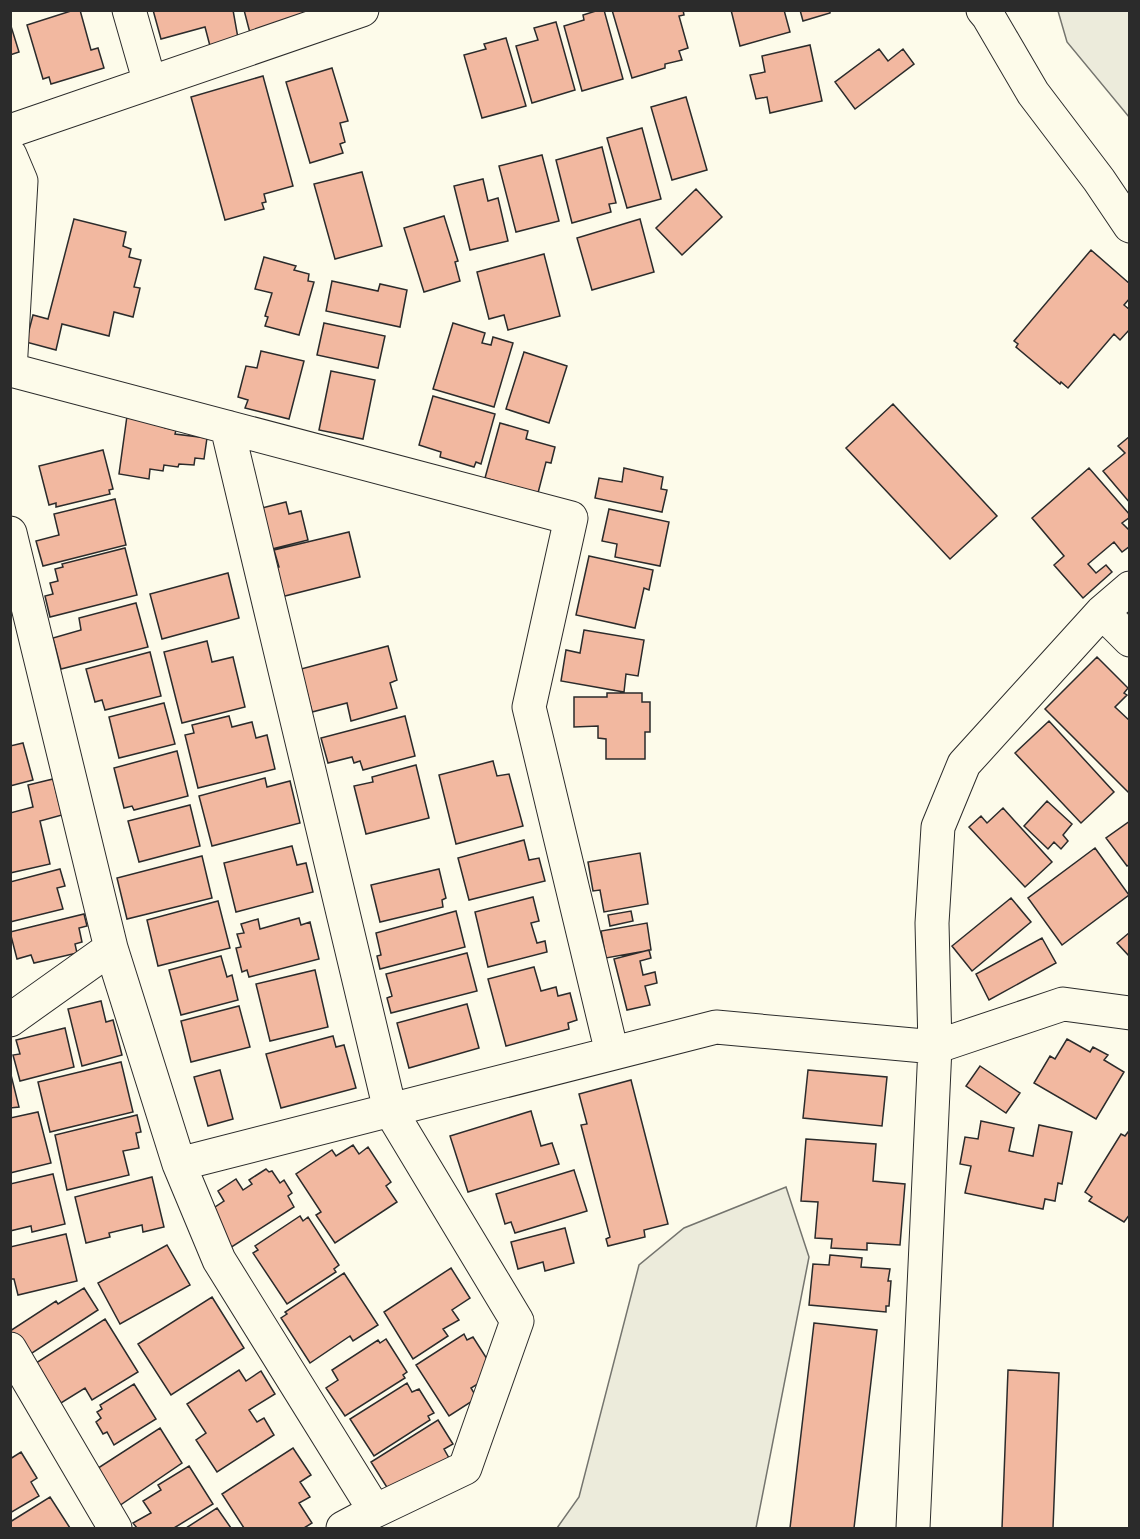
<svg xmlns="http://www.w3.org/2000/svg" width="1140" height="1539" font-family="'Titillium Web',sans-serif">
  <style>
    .green { fill: #ecebdb; stroke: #74746e; stroke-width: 1.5 }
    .building { fill: #f2b8a0; stroke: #2b2b2b; stroke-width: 1.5 }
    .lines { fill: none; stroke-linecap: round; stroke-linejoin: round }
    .minor-casing { stroke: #2b2b2b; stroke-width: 35 }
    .minor { stroke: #fdfbea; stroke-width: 33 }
  </style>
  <rect width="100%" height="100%" fill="#fdfbea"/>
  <!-- green -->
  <path class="green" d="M1058,11H1129V117L1067,42Z
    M786,1187L809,1257L756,1528H557L579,1497L639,1265L684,1228Z"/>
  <!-- building -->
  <path class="building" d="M74,10H80L91,50L98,48L104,68L51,84L49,77L43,79L27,25Z
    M153,10H233L238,38L210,46L205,27L161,39Z
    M244,10H320L250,33Z
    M599,10H604L623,79L582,91L564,26L584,20L583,15Z
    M612,10H683L684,15L679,16L688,48L679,51L682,60L665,64V68L632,78Z
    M731,10H784L790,32L740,46Z
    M800,10H830V13L803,21Z
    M556,22L575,90L532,103L516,46L538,40L534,28Z
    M10,23L19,52L10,55Z
    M506,38L526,106L482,118L464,55L486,49L484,44Z
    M810,45L822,101L770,113L767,97L756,99L750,75L765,72L762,56Z
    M879,49L888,61L903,49L914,64L855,109L835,82Z
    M332,68L348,121L340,123L345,142L340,144L343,153L310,163L286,82Z
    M263,76L293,186L264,194L266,202L262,203L264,209L225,220L191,97Z
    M686,97L707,170L672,180L651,107Z
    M642,128L661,199L627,208L607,138Z
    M602,147L616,203L609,204L611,212L572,223L556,160Z
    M542,155L559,221L516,232L499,166Z
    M362,172L382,246L335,259L314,184Z
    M483,179L488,201L498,198L508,241L470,250L454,186Z
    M696,189L722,217L682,255L656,228Z
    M444,216L458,261L455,262L460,281L424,292L404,228Z
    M74,219L126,232L123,246L131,249L129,257L141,260L134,287L140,288L133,317L114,312L109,336L62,324L56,350L26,342L33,315L48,319Z
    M640,219L654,272L592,290L577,238Z
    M1091,250L1130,284V298L1124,305L1130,310V329L1120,340L1114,334L1068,388L1061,382L1060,384L1016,347L1018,344L1014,341Z
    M544,254L560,316L508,330L504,315L489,319L477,272Z
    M264,257L296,266L294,270L309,274L308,281L314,282L299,335L265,326L268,317L265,316L272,293L255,289Z
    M332,281L378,291L380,284L407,290L400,327L326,311Z
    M324,323L385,336L378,368L317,355Z
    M453,323L485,333L482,343L491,345L493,337L513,343L494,407L433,389Z
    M261,351L304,361L289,419L245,408L248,400L238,397L246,366L257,368Z
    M524,352L567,366L549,423L506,409Z
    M331,371L375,380L363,439L319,430Z
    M433,396L495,414L481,464L476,462L474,467L440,457L441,452L419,445Z
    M893,404L997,516L950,559L846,448Z
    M127,416L166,421L165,428L176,430L175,434L207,438L204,459L195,458L194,465L179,464L178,467L164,465L163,471L150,469L149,479L119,474Z
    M500,423L528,431L526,439L555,447L551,463L546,462L538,493L485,478Z
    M1130,436V503L1103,471L1125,453L1118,446Z
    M103,450L113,489L109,490L110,494L56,507V503L49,505L39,466Z
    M624,468L663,477L661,489L667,490L662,512L595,498L599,478L622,482Z
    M1089,468L1130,515V517L1122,523L1130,531V546L1122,552L1114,542L1088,564L1096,573L1106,565L1112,572L1083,598L1054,565L1064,556L1032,518Z
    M115,499L126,545L43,566L36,541L59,535L54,514Z
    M286,502L289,514L301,511L308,540L272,549L254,510Z
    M609,509L669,522L660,566L615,557L617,544L602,541Z
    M349,532L360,577L277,598L269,569L279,567L274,550Z
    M125,548L137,595L50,617L45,596L53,594L50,583L58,581L55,569L63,567L62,564Z
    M589,556L653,570L649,590L644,588L635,628L576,615Z
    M228,573L239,618L162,639L150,594Z
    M136,603L148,647L61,669L53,638L81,630L79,618Z
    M584,630L644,640L638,676L626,674L624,692L561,681L566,650L580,653Z
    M207,641L212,662L233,657L245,707L182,723L164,652Z
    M388,646L397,680L390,683L397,708L351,721L347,703L312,712L301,669Z
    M150,652L161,696L105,710L102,700L95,702L86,669Z
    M1097,657L1128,688L1124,693L1127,695L1115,707L1130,721V794L1045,709Z
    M607,693H642V702H650V732H645V759H606V739L598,738V726L574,727V697H607Z
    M164,703L175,744L119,758L109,717Z
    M229,716L232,727L252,722L256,738L267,735L275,769L198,788L185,735L194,733L192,725Z
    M405,716L415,756L363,770L360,761L354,763L352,757L328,763L321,738Z
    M1049,721L1114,792L1081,823L1015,753Z
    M23,743L33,780L10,786V746Z
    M177,751L188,796L134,810L132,806L124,808L114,768Z
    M493,761L497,776L509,774L523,826L456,844L439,775Z
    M416,765L429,818L366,834L354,786L373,782L372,777Z
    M265,778L267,787L290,781L300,823L212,846L199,796Z
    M53,779L62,815L40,821L50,864L10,873V813L33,807L28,785Z
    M1047,801L1072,824L1063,835L1068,841L1061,849L1054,842L1048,849L1024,826Z
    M190,805L200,846L139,862L128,821Z
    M1003,808L1052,862L1025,887L969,827L981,816L987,823Z
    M1130,821V864L1127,866L1106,838Z
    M524,840L529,860L539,858L545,881L469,900L458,858Z
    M292,846L297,865L306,863L313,892L236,912L224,863Z
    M1095,848L1129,895L1062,945L1028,898Z
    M640,853L648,904L604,912L600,890L593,891L588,862Z
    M202,856L212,898L127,919L117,878Z
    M60,869L65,886L57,888L63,909L10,922V882Z
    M439,869L446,898L442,900L443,907L380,922L371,885Z
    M533,897L539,921L531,923L537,943L545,941L547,952L488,967L475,912Z
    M1011,898L1031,922L972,971L952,946Z
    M218,901L230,948L158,966L147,920Z
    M456,911L465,947L380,969L377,956L381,955L376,933Z
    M631,911L633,921L610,926L608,915Z
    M84,914L87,926L79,928L82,942L75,944L77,953L34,963L31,955L17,959L10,932Z
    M299,918L301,925L310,922L319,959L249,977L247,970L242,972L236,948L241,947L237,934L244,933L241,924L258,919L260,929Z
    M647,923L651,950L606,958L601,931Z
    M1130,932V957L1117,943Z
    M1042,938L1056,963L989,1000L976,974Z
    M649,950L651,958L640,961L643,975L655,972L657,983L645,986L650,1005L627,1010L614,959Z
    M467,953L477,991L391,1013L387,998L392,996L386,974Z
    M221,956L227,977L232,975L238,1000L181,1015L169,970Z
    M534,967L541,991L556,987L558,996L570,993L577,1020L568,1023L569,1029L506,1046L488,979Z
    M315,970L328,1027L270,1041L256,984Z
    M101,1001L106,1022L113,1020L122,1055L82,1066L68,1009Z
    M467,1004L479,1048L409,1068L397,1023Z
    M239,1006L250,1047L191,1062L181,1021Z
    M65,1028L74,1067L20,1081L13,1055L20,1054L16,1040Z
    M333,1036L336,1047L344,1045L356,1088L281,1108L266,1054Z
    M1067,1039L1090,1052L1093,1047L1108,1055L1104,1060L1124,1072L1096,1119L1034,1083L1050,1056L1055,1059Z
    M121,1062L133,1112L50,1132L38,1082Z
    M980,1066L1020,1093L1006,1113L966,1086Z
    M220,1070L233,1119L208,1126L194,1077Z
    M808,1070L887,1077L882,1126L803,1118Z
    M10,1071L19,1107L10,1108Z
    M631,1080L668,1224L644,1230L645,1237L608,1246L606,1239L610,1237L581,1125L587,1124L579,1094Z
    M531,1111L541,1146L552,1143L559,1164L468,1192L450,1136Z
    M38,1112L51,1163L10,1173V1118Z
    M137,1115L141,1132L136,1133L139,1148L123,1151L129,1175L67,1190L55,1135Z
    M981,1121L1014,1128L1009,1151L1033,1156L1039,1125L1072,1132L1062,1184L1058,1183L1055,1201L1045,1199L1043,1209L965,1193L971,1166L960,1164L965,1137L978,1139Z
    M1128,1132L1130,1133V1214L1124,1222L1089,1201L1092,1197L1085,1192L1121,1134L1125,1136Z
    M806,1139L876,1144L873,1181L905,1184L900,1245L867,1243V1250L831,1248L832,1239L815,1238L818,1202L801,1201Z
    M353,1145L359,1154L368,1147L391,1182L386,1186L397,1202L335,1243L316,1215L321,1212L296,1174L332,1150L336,1156Z
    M266,1169L269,1172L272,1171L280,1183L284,1180L292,1193L288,1196L294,1207L230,1248L206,1213L224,1201L218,1191L236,1179L243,1190L252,1184L249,1180Z
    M574,1170L587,1211L515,1233L511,1222L505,1224L496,1194Z
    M53,1174L65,1224L32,1232L31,1226L10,1231V1184Z
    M152,1177L164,1227L143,1232L142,1225L109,1233L110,1237L86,1243L75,1197Z
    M300,1216L303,1221L308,1217L339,1265L334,1269L336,1272L287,1304L253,1253L258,1250L255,1246Z
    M565,1228L574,1263L545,1271L543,1262L518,1269L511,1242Z
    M66,1234L77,1281L18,1295L14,1279H10V1247Z
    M167,1245L190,1285L120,1324L98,1283Z
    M830,1255L862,1258L861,1267L890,1269L888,1281H891L889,1306H886V1312L809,1305L813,1264L829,1265Z
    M451,1268L470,1298L452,1310L459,1320L443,1329L448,1336L413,1359L384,1312Z
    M344,1273L378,1325L353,1341L350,1336L310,1363L281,1318L287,1314L285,1312Z
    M84,1288L98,1310L26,1357L10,1331L56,1301L58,1304Z
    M212,1297L244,1348L171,1395L138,1344Z
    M105,1319L138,1372L92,1400L85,1388L61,1403L36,1363Z
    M814,1323L877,1330L854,1528H790Z
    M464,1334L467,1340L473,1337L496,1373L471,1388L477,1398L449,1416L416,1365Z
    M386,1339L407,1372L403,1375L405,1378L345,1416L326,1388L338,1380L332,1370L378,1340L380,1343Z
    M239,1370L246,1381L261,1371L275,1394L249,1410L257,1422L264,1418L274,1435L217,1472L196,1440L206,1433L187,1404Z
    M1008,1370L1059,1373L1053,1528H1002Z
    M407,1383L412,1392L419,1389L434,1413L428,1416L430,1420L374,1456L350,1419Z
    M134,1384L156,1419L114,1445L107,1432L103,1434L96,1422L101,1418L97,1412L102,1409L100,1405Z
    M438,1420L453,1444L444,1449L449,1458L388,1489L371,1462Z
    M160,1428L182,1463L116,1508L92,1472Z
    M293,1448L311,1475L300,1482L310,1497L299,1503L312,1523L304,1528H244L222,1494Z
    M21,1452L37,1478L31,1482L39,1496L10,1513V1459Z
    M189,1466L213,1504L174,1528H137L133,1523L151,1513L143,1501L161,1490L158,1485Z
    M50,1497L70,1528H10V1522Z
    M217,1508L231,1528H186Z"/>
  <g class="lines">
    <defs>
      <path id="minor" d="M129,10L150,83
        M983,10L988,16L1033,93L1099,180L1130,226
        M10,131L362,10
        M10,155L21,181L10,371
        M11,370L571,518L529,707L612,1053
        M227,427L390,1110L517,1321L465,1468L375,1511L343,1528
        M10,533L111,948L179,1164L219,1260L375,1511
        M1102,612L1130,640
        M10,1020L111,948
        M179,1164L716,1027L935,1047L1063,1004L1130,1013
        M10,1349L115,1528
        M913,1528L935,1047L932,923L938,827L964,764L1102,612L1130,588"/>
    </defs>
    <!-- minor casing -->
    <use href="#minor" class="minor-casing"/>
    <!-- minor -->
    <use href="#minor" class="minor"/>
  </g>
  <!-- border -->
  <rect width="1140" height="1539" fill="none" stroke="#2b2b2b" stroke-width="24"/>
</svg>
